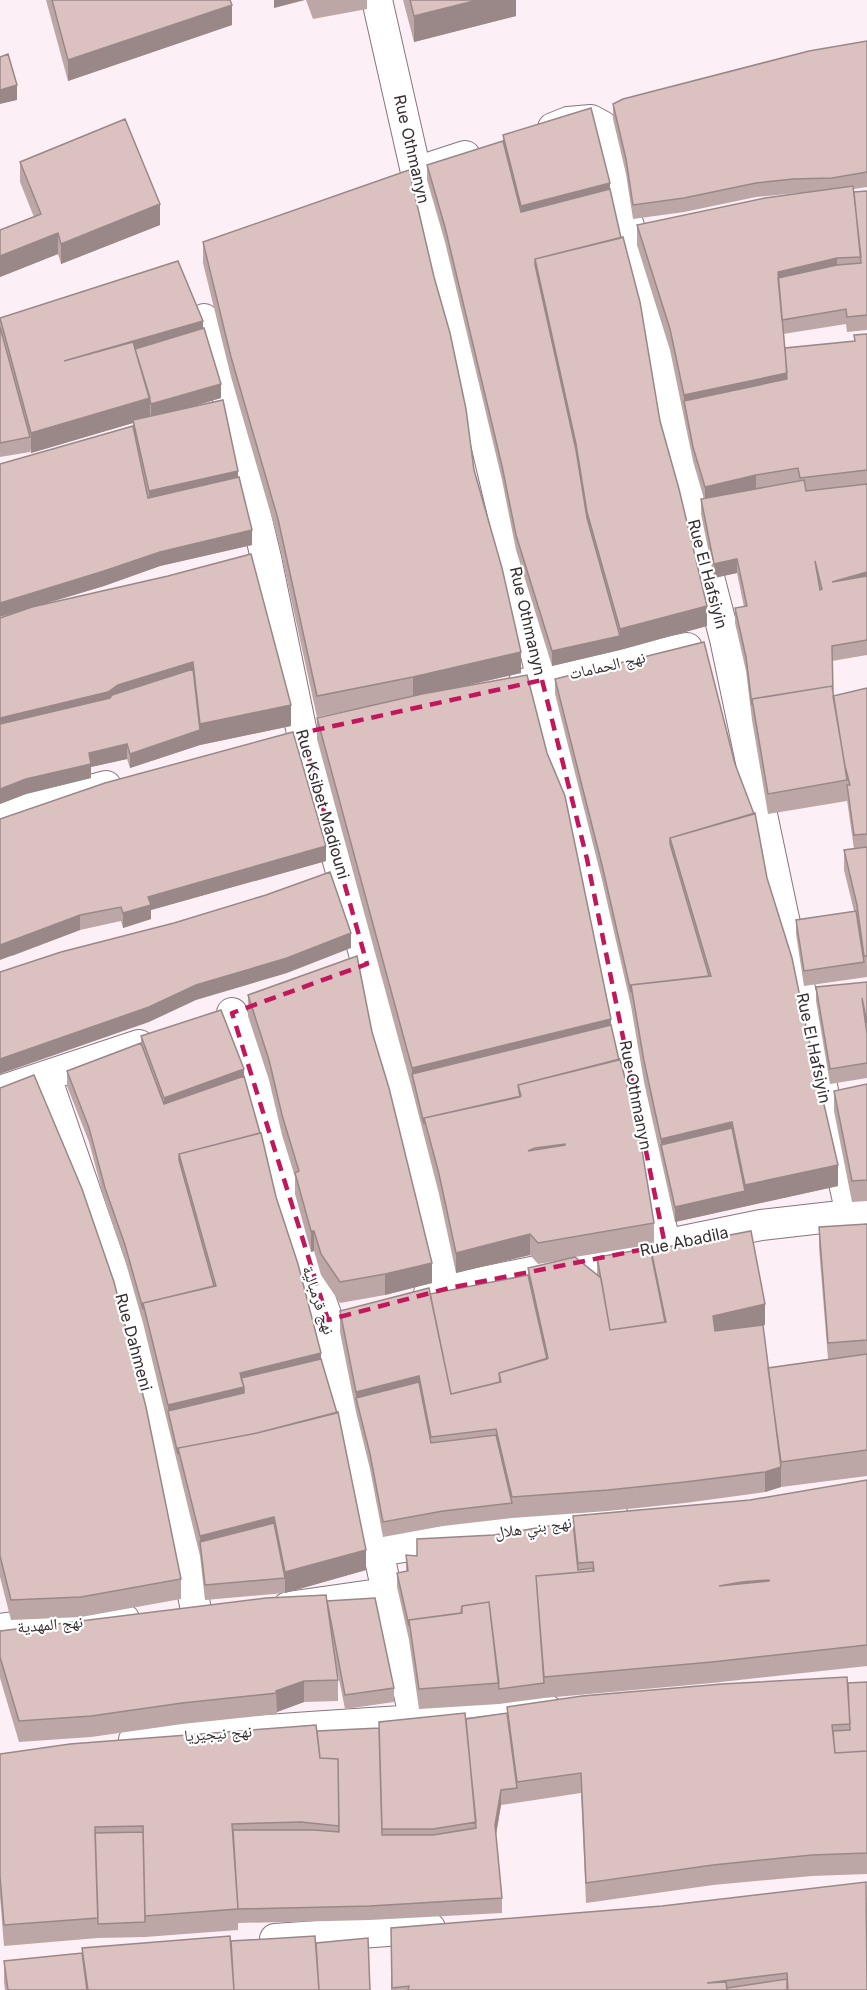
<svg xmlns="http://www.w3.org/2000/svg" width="867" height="1990" font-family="Inter,'Noto Naskh Arabic',sans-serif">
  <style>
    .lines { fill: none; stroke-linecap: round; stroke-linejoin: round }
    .minor-casing { stroke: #89747e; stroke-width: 32 }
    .minor { stroke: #fff; stroke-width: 30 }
    .wall { fill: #bda6a6 }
    .shaded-wall { fill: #9a8787 }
    .building { fill: #dcc1c1; stroke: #9a8787; stroke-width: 1.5; fill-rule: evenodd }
    .marked { fill: none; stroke: #c2185b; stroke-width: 4.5; stroke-dasharray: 12 8; stroke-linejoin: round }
    .labels { text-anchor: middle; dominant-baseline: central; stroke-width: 4.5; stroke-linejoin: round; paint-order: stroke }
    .street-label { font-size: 16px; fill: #352c30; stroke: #fff }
  </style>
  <rect width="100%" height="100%" fill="#fdeff6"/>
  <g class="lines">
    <defs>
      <path id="minor" d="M377,0L416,172L477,405L542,680L587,859L623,1032L665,1245
        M553,128L568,122L591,120L602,126L608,143L624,210L632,236L649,317L673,408L686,488L725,639L783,914L851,1214
        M416,172L465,156
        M204,319L230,406L266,558L302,733L367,964L449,1288
        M523,684L687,648
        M0,814L106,786
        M232,1013L263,1101L302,1247L328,1320L415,1721
        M46,1077L127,1312L173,1495L197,1615
        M0,1091L139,1045
        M429,1293L761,1225L867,1213
        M379,1551L515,1529L613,1516
        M288,1607L386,1593
        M0,1629L37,1624L124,1619
        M134,1740C272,1728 409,1722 547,1710
        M275,1939L430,1928"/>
    </defs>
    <!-- minor casing -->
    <use href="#minor" class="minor-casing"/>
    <!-- minor -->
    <use href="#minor" class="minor"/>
  </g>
  <!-- wall -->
  <path class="wall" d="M46,0H230L232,25L68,81Z
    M306,0H367V9L313,19Z
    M403,0H516V16L414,42Z
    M867,41V187L854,189V192L867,191V330L847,332L846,324L783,334L785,348L854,341V335L867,334V655L832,661L833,696L867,688V977L804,986L796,934V920L854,911L844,870V850L854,849L847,800V790V801L768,814L752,720L746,671L735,623V608L744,607L737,573L714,578L701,514V499H704L693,461L670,350L637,245V225L798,193L756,197L684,212L633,219L626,174L613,119V104Z
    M503,135L610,189L660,421L707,626L620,650L552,666L516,550L502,480L445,242L427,180V165L503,141Z
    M20,162L160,225L61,264L58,254L0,277V230L34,217L20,182Z
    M203,242L474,470L521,673L458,687L611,1025L654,1223V1244L575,1257L597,1275V1257L651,1255V1250L765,1325H762L768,1368L828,1359L819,1248V1227L867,1224V1476L781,1487L765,1492L685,1503L608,1511L512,1518L443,1526L383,1537L370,1469L356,1412L340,1332V1311L528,1275V1268L568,1259L538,1264L530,1255L456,1273L439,1194L412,1089L317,739V718L365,707L317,717L278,539L231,377L203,263Z
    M0,318L203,329L221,398L191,407L238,477L252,545L160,566L104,586L34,607L168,576L291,726L200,745L130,768L127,759L91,767V778L26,794L0,804V618L29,608L133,426V423L31,453L30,449V452L0,457Z
    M555,679L735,764L767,878L838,1186L675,1222L644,1082L631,1006L602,880L555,694Z
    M0,819L326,861L151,910V919L123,928L121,921L80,930L12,956Z
    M867,982V1078L830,1084L816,1001V987Z
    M248,995L372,1032L432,1283L385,1295L340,1303L321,1275L314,1251L311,1252L295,1194V1177L282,1135L269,1080L248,1016Z
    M141,1036L244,1076L276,1197L321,1359L366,1570L285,1593L205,1600L200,1556L143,1323L125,1260L105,1202L89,1142L67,1086V1071L141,1043Z
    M867,1084V1201L852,1202L834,1111V1091Z
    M0,1088L181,1579V1599L81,1617L11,1620L0,1577Z
    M867,1480V1666L712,1683L544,1698L499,1704L419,1709L409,1640L397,1587V1573L406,1572V1555L417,1556L494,1535L573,1523V1516L750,1500Z
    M327,1601L394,1688V1702L345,1709L335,1660L338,1680V1701L304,1702L277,1712V1714L182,1724L91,1737L19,1742L0,1678V1631Z
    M867,1682V1874L812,1876L713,1885L586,1903L581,1793L501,1805L496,1835L502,1898V1913L370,1920L238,1923V1930L145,1937L98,1938L4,1946L0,1897V1754L317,1731L379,1728L507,1713V1707Z
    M662,1906L867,1990H391V1928Z
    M231,1941L316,1943L370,1990H5L4,1982V1961L82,1953V1948Z"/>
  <!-- shaded-wall -->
  <path class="shaded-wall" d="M274,0H305L274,8Z
    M478,0H516V16L414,42V16Z
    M232,5V25L68,81V60Z
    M17,85V100L0,104V90Z
    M610,183V203L521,226V206Z
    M160,204V225L61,264V244Z
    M58,233V254L0,277V256Z
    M837,258V279L779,292L778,272Z
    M203,321V342L64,361Z
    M787,373V394L684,401V395Z
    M221,384V398L151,419V404Z
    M150,398V418L133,420V423L31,453V433Z
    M238,471V491L149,512V491Z
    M756,475V489L705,502V487Z
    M252,530V545L160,566L104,586L0,617V603L160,552Z
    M737,559V573L714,578V564Z
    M867,572V587L832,582Z
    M707,606V626L620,650L552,666V651L620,636V629Z
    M521,652V673L413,698V677Z
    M193,662V683L0,739V718Z
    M291,705V726L200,745L130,768V754L200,730V724Z
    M127,744V759L91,767V778L26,794L0,804V789L89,753Z
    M326,846V861L151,910V919L123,928V913L148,897Z
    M80,915V930L0,960V945Z
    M351,933V948L287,973L196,1000L149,1022L0,1074V1059L196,985Z
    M611,1019V1040L412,1074V1068Z
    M244,1069V1090L164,1118V1098Z
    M732,1122V1142L661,1145V1139Z
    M838,1165V1186L675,1222V1207L745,1191V1185Z
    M311,1231H314V1251L311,1252Z
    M530,1234V1255L456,1273V1253Z
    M432,1263V1283L385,1295V1274Z
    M765,1304V1325L713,1336V1316Z
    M321,1353V1373L244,1408L168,1411V1405L240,1373Z
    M419,1376V1396L356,1398V1392Z
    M781,1467V1487L765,1492V1472Z
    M274,1517V1538L200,1542V1536Z
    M366,1550V1570L285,1593V1572Z
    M304,1681V1702L277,1712L276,1691Z
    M501,1790V1805L495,1840V1825Z"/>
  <!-- building -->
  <path class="building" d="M52,0H230L232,5L68,60Z
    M410,0H478L414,16Z
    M867,41V172L832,178L793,179L756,183L684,198L633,205L626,159L613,104L623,99L809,51Z
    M8,54L17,85L0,90V57Z
    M591,108L610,183L521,206L503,135Z
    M125,119L160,204L61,244L58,233L0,256V230L41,214L20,162Z
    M503,141L521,212L610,189L621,238L535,259V265L576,450L587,518L620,636L552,651L516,535L502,466L445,227L427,165Z
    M409,170L434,277L450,333L466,409L474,470L502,568L521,652L413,677L317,696L278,519L231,357L203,242Z
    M853,186L861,257L837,258L778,272L787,373L684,395L670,329L637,225L765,198Z
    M867,191V315L847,317L846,309L782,320L778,278L837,265L861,263L854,192Z
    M623,237L640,302L660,421L679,489L707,606L620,629L587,512L576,444L535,259Z
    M178,261L203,321L64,361L133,342L150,398L31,433L0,318Z
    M0,327L30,437L0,443Z
    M204,328L221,384L151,404L135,349Z
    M867,334V470L800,478L798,468L756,475L705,487L693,447L684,401L787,379L785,348L855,341L854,335Z
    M223,400L238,471L149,491L133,420Z
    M133,426L148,498L239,477L252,530L160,552L104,571L0,603V464Z
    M804,480L806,491L867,484V572L832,582L867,576V640L832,646L833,692L832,686L752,699V705L746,657L735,608L747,606L737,559L714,564L701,499ZM815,561L822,589L820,590Z
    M251,554L291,705L200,724L193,662L118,685L108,692L0,718V618L32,607L168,576Z
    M704,642L735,764L754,814L670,838V844L709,976L631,985V992L602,865L555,679Z
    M193,669L200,730L130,754L127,744L89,753L91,764L26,779L0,789V724L110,698L112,695Z
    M527,675L547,753L565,796L611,1019L412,1068L317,718L422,694Z
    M832,686L847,780L768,794L752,699Z
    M867,688V834L854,835L847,785H850L845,766L833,696Z
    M293,732L326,846L148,897L151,905L123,913L121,907L80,915L0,945V819L105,783Z
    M755,813L767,878L792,958L807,1031L838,1165L745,1185L732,1122L661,1139L644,1061L631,985L711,976L670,838Z
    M867,847V956H864L857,905L844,850Z
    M330,872L351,933L287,958L196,985L149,1007L0,1059V972L61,952L174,923L266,895Z
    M856,911L864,962L804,971L796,920Z
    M357,956L372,1032L389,1088L432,1263L385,1274L340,1282L321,1254L314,1231H311L295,1173L299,1171L282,1115L269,1060L248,995Z
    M867,982V1023L862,998L867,1034V1063L830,1069L816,987Z
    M221,1010L244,1069L164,1098L141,1036Z
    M611,1025L619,1060L518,1085L520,1097L424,1118V1124L412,1074Z
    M141,1043L164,1104L244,1076L260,1133L179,1154V1160L214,1286L143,1303V1309L125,1245L105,1188L89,1128L67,1071Z
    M620,1059L639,1132L654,1223L538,1243L530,1234L456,1253L439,1174L424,1118L521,1096L518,1085ZM565,1144V1145L528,1151L535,1148Z
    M34,1075L82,1189L114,1282L146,1407L181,1579L81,1597L11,1600L0,1556V1088Z
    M867,1084V1180L852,1181L834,1091Z
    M732,1128L745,1191L675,1207L661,1145Z
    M261,1133L276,1197L298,1264L321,1353L240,1373L244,1387L168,1405L143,1303L216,1286L179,1154Z
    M867,1224V1340L828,1343L819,1227Z
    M751,1231L765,1304L713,1316L715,1331L763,1325L781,1467L765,1472L685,1482L608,1490L512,1497L496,1429L431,1437L419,1376L356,1392L340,1311L429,1288L451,1394L501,1382L499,1373L548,1358L528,1268L575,1257L601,1278L610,1330L666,1322L651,1250Z
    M650,1248L665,1322L610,1330L597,1257Z
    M528,1275L547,1359L499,1373L500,1382L451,1394L430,1294Z
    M867,1354V1450L781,1462L768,1368Z
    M321,1359L337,1413L257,1433L178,1448V1454L168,1411L244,1393V1387L241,1378Z
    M419,1382L431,1443L496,1435L512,1503L443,1511L383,1522L370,1454L356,1398Z
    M338,1412L366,1550L285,1572L274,1517L200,1536L178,1448L257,1433Z
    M867,1480V1645L712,1662L544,1677L536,1576L594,1571L593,1562L578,1563L573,1516L750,1500ZM769,1580V1581L719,1586L742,1582Z
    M573,1522L578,1570L593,1568V1571L536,1576L544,1683L499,1689L489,1602L462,1606L461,1613L409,1620V1626L397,1573L408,1571L406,1555L417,1556V1539L494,1535Z
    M274,1523L285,1578L205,1585L200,1542Z
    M326,1595L338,1680L304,1681L276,1691L277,1693L182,1703L91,1716L19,1721L0,1657V1631L266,1598Z
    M375,1598L394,1688L345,1695L327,1601Z
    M489,1602L499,1683L419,1689L409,1620L462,1613V1606Z
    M847,1677L850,1724L832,1725L835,1753L867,1751V1853L812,1855L713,1865L586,1883L581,1773L517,1782L507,1707L582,1696L722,1684Z
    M867,1682V1751L835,1753L833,1731L850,1730L848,1683Z
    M465,1713L476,1822L433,1829H382L379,1722Z
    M507,1713L517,1788L501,1790L495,1825L502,1898L370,1906L238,1909L233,1830H314L339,1832L338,1759L320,1758L317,1731L379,1728L382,1835H433L476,1828L466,1719Z
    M316,1725L320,1758L338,1759L339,1826L301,1822L232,1824L238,1909L145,1916L143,1826L95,1827L98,1918L4,1925L0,1876V1754L70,1744Z
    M143,1832L145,1922L98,1924L95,1833Z
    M866,1882L867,1990H788L787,1973L707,1983L726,1982L727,1990H408L409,1986L392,1988L391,1928L662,1906Z
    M230,1936L234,1990H88L82,1948Z
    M315,1936L319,1990H234L231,1941Z
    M368,1938L370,1990H319L316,1943Z
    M82,1953L87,1990H8L4,1961Z
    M787,1979V1990H727V1988Z"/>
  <!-- marked area -->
  <path class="marked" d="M542,680L587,859L665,1245L449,1288L328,1320L232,1013L367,964L302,733Z"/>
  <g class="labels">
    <!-- street labels -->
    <g class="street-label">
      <text transform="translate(412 149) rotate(77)">Rue Othmanyn</text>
      <text transform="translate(708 574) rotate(75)">Rue El Hafsiyin</text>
      <text transform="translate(528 621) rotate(77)">Rue Othmanyn</text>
      <text transform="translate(607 665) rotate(-13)">نهج الحمامات</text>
      <text transform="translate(323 804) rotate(74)">Rue Ksibet Madiouni</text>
      <text transform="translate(814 1048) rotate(78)">Rue El Hafsiyin</text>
      <text transform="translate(636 1095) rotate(79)">Rue Othmanyn</text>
      <text transform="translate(684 1241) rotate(-12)">Rue Abadila</text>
      <text transform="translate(319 1300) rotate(72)">نهج قرمبالية</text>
      <text transform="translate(134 1342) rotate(75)">Rue Dahmeni</text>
      <text transform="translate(533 1527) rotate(-8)">نهج بني هلال</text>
      <text transform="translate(50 1624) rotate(-5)">نهج المهدية</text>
      <text transform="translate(218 1733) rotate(-4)">نهج نيجيريا</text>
    </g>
  </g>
</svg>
